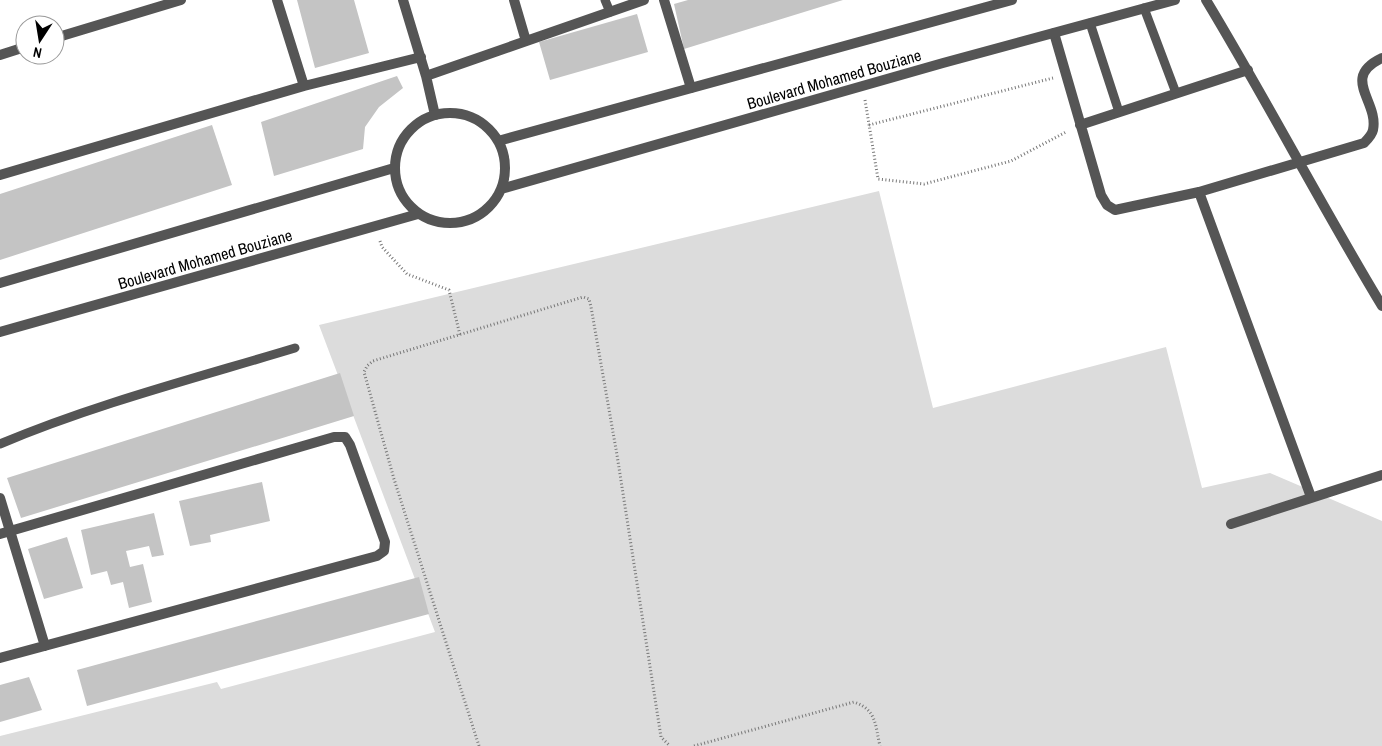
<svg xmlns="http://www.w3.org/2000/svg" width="1382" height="746" font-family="'Archivo Narrow',sans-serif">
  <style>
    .green { fill: #dcdcdc }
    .building { fill: #c4c4c4 }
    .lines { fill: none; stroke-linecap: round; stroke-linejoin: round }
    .path { stroke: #777; stroke-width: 3; stroke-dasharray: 1 2.5; stroke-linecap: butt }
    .service { stroke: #555; stroke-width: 9 }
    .minor { stroke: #555; stroke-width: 10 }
    .tertiary { stroke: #555; stroke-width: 10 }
    .labels { text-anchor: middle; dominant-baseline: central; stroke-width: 4; stroke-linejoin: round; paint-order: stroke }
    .street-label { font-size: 16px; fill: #000; stroke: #fff }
  </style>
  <rect width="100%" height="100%" fill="#fff"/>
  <!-- green -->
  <path class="green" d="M879,191L933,408L1166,347L1202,488L1270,473L1382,521V746H0V736L217,682L221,689L435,632L319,325Z"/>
  <!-- building -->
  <path class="building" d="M297,0H354L369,53L315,68Z
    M688,0H843L684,49L674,4Z
    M637,14L648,52L550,80L539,42Z
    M397,76L403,88L379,107L365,127L363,149L274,176L261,122Z
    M212,125L232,185L0,260V194Z
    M340,373L354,416L21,518L7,478Z
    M262,482L270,521L210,535L211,542L190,546L179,501Z
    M154,513L164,555L152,557L149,546L126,551L130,567L143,564L152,602L129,608L123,582L111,585L107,571L91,575L81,530Z
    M67,537L83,588L44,599L28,549Z
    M419,577L429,614L87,706L77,670Z
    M29,677L42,710L0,722V685Z"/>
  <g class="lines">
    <!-- path -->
    <path class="path" d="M865,100L878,179L924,184L1011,161L1066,132
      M869,125L1053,78
      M380,241L382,247L407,274L449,290L460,335
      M479,746L394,479L364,372L367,366L373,361L583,297L589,299L591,307L617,455L661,737L670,746
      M694,746L854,702C877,710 875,725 880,746"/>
    <!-- service -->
    <path class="service" d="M605,0L610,12
      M1144,8L1176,93
      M1090,23L1119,112
      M0,444C95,404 196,378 295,348"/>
    <!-- minor -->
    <path class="minor" d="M277,0L304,86
      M403,0L426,76L435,115
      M514,0L526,41
      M664,0L691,88
      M1206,0C1267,101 1321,205 1382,306
      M1054,33L1101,195L1107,205L1115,210L1199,192L1364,143C1367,140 1372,135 1373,130C1379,101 1340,78 1382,58
      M55,38L181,0
      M0,55L25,47
      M426,76L644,0
      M1080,125L1248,70
      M0,175L304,86L421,57
      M1199,192L1311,497
      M0,498L45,646
      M1231,524L1382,475
      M0,534L334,437H345L350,445L385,542L384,551L377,556L0,658"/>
    <!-- tertiary -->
    <path class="tertiary" d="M395 168a55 55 0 1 1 110 0a55 55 0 1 1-110 0Z
      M498,141L1012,0
      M501,189L943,63L1175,0
      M0,283L394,168
      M0,332L418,214"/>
  </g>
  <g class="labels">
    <!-- street labels -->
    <g class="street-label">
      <text transform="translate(834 79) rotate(-16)">Boulevard Mohamed Bouziane</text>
      <text transform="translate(205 259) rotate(-16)">Boulevard Mohamed Bouziane</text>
    </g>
  </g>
  <!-- north arrow -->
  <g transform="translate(40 40) rotate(192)"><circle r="24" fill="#ffffff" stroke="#999999"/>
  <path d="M0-4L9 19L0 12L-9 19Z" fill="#000000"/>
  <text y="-8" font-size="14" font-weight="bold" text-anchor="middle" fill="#000000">N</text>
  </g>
</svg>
